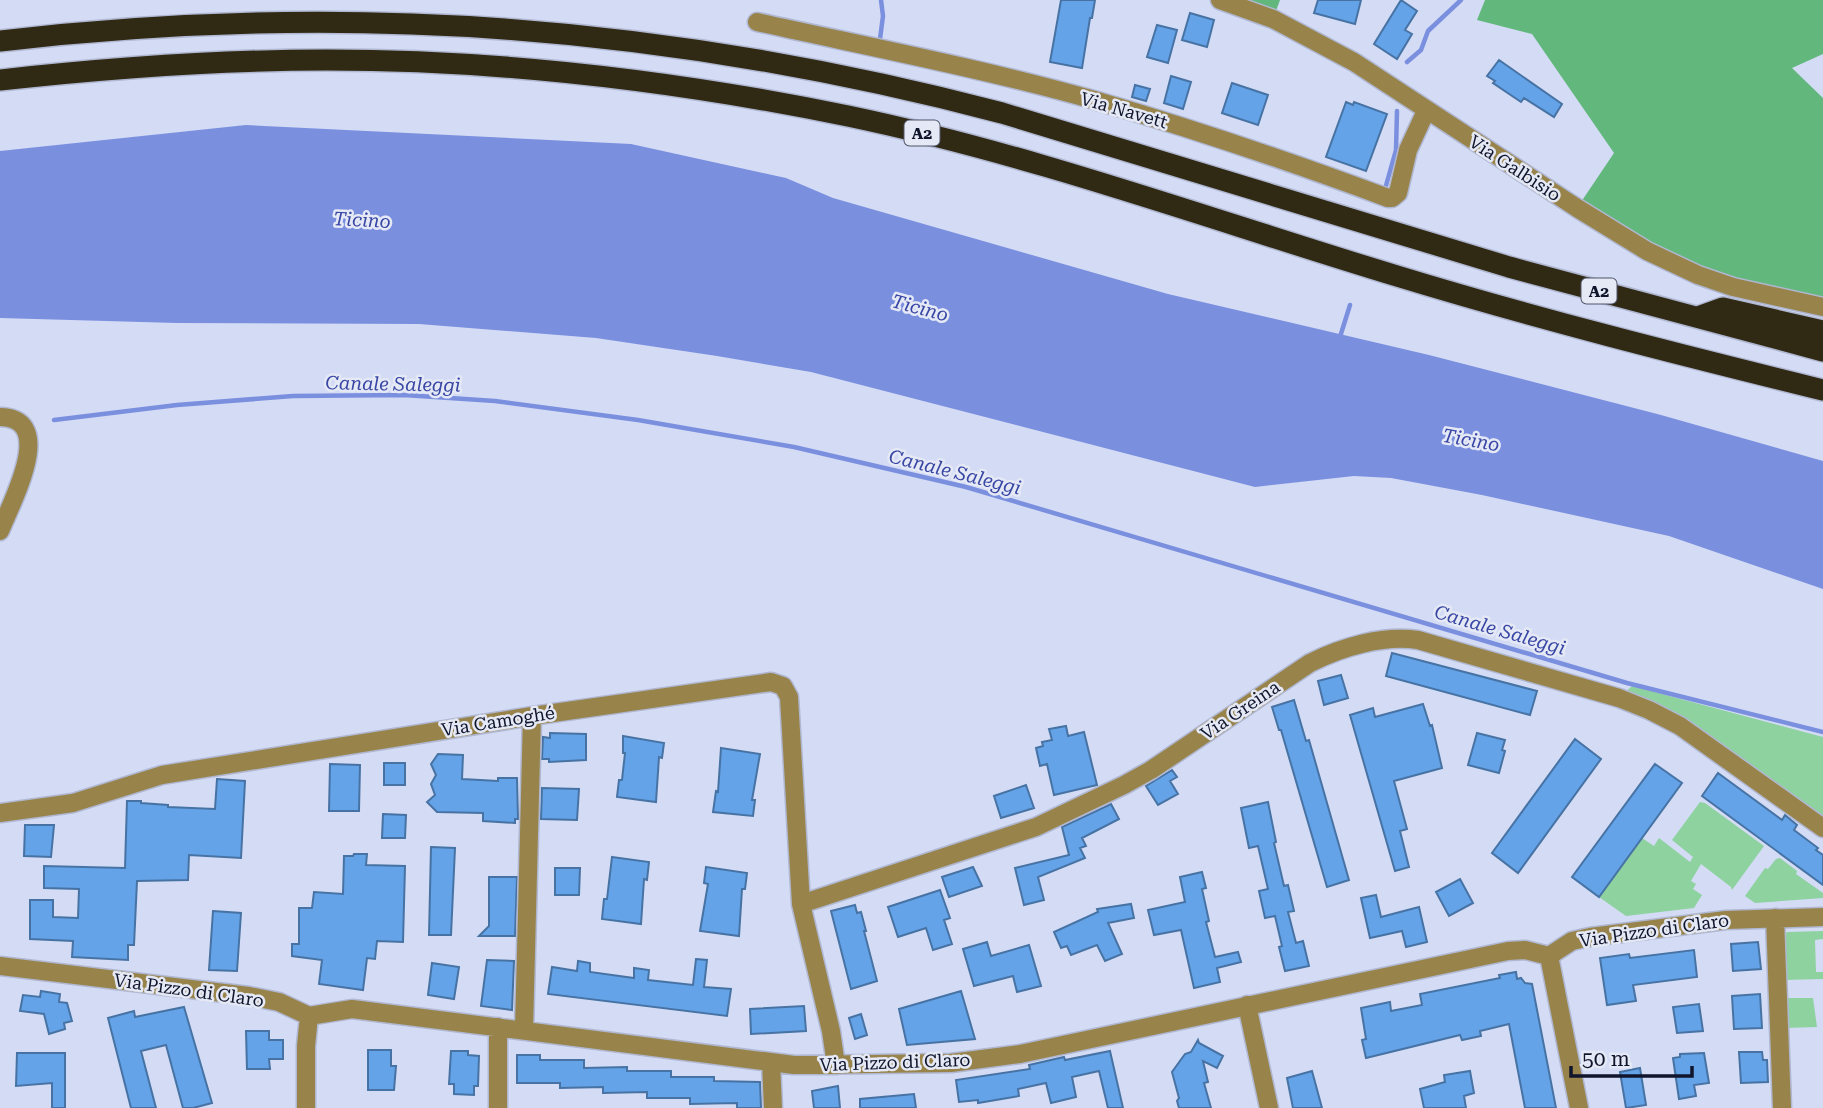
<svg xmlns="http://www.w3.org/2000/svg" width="1823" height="1108" font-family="'Roboto Serif',serif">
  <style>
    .green { fill: #8ed2a0 }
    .forest { fill: #62b77c }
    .water { fill: #7b8fdf }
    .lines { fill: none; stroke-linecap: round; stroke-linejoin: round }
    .stream { stroke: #7b8fdf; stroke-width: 4.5 }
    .building { fill: #64a3e8; stroke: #4773a4; stroke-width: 2 }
    .minor-casing { stroke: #b0b7d1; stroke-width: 21 }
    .highway-casing { stroke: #b0b7d1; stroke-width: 24 }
    .minor { stroke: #98844a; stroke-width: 18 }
    .highway { stroke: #302914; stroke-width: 21 }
    .labels { text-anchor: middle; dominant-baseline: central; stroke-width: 5; stroke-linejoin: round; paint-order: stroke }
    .shield { fill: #e5e9f6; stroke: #505569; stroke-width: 2 }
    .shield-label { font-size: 16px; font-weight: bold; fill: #10152c }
    .street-label { font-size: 18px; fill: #10152c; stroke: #e5e9f6 }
    .water-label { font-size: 19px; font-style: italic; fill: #3846a4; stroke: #e5e9f6 }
  </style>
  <rect width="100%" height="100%" fill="#d3dbf5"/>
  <!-- green -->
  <path class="green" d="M1632,686L1823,737V828L1680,726L1619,698Z
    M1700,802L1705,803L1764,846L1732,890L1731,887L1701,864L1691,881L1696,884L1693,889L1702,895L1694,908L1626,916L1599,897L1642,838L1654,846L1659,838L1690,862L1693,857L1672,840Z
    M1780,858L1797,871L1796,874L1823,893V898L1755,903L1745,896L1765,868L1768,869L1776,859Z
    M1823,931V939L1815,940L1816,972H1823V979L1784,980L1783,938L1787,932Z
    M1786,998H1813L1817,1027L1786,1028Z"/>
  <!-- forest -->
  <path class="forest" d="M1220,0H1280L1273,19Z
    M1485,0H1823V54L1792,68L1823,98V307L1733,287L1577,208L1614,153L1532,34L1477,20Z"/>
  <!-- water -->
  <path class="water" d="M246,125L631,144L786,178L833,198L1168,294L1429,355L1661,415L1823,461V589L1669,536L1482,495L1391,478L1354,476L1255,487L811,372L717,356L596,338L419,324L177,323L0,318V151Z"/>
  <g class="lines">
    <!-- stream -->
    <path class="stream" d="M880,39L883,16L881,0
      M1407,62L1421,50L1428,31L1461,0
      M1385,189L1396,150L1397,111
      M1340,337L1350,305
      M54,420L177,405L293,396L404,395L495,401L638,420L794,447L966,487L1627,683L1823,732"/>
  </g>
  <!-- building -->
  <path class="building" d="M1061,0H1095L1092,18H1090L1082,68L1050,62Z
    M1318,0H1361L1355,24L1314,13Z
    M1401,0L1417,11L1405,30L1412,34L1397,59L1374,44Z
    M1190,13L1214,20L1207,47L1182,40Z
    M1157,25L1177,30L1168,63L1147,57Z
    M1499,60L1562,104L1554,117L1524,98L1521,102L1493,83L1495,81L1487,76Z
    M1171,76L1191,82L1183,109L1164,103Z
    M1232,83L1268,95L1258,125L1222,113Z
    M1135,85L1150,89L1146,101L1132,97Z
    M1346,102L1353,105L1354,102L1387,114L1366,171L1326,157Z
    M1392,653L1537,691L1530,715L1386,676Z
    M1341,675L1348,698L1324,705L1318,681Z
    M1294,700L1306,741L1309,740L1349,880L1327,887L1281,730H1279L1272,707Z
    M1423,704L1430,726L1432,725L1442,768L1394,781L1407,829L1400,831L1409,867L1395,871L1350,715L1373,708L1375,717Z
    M1066,726L1068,736L1084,732L1097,785L1054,795L1047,764L1040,766L1036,748L1043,746L1042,742L1052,740L1049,729Z
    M550,733L586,734V760L549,762V759H542L543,737L550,738Z
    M1477,733L1505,740L1502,750L1505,751L1499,773L1468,765Z
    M623,736L664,743L662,758L659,757L656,802L617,797L619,780H622L625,753H623Z
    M1575,739L1601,759L1518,873L1492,853Z
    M721,748L760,754L752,800H755L753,816L713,812L716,791L718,792Z
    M438,754L463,755L462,779L498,781V778H517L518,819H515V823L483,821V813L437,812L427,802L435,795L431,784L436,775L431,764Z
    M384,763H405V785H384Z
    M330,764L360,765L359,811H329Z
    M1655,764L1682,783L1599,897L1572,877Z
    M1172,770L1177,777L1170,781L1178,794L1158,805L1146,786Z
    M1718,773L1782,820L1785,815L1797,825L1794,830L1818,848L1816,850L1823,855V885L1702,796Z
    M217,779L245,781L241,858L189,855L188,880L137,881L134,945H128V960L72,957L73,941L30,939V900H53V917L78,918L79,889L44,888V866L125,868L127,801H141V803L168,805V807L215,809Z
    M1026,785L1034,808L1001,818L994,796Z
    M542,788L579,789L577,820L541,819Z
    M1268,802L1276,842L1274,843L1284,886L1288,885L1294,911L1288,912L1296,943L1303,941L1309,966L1285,971L1279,947L1282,946L1275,916L1265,918L1259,891L1268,889L1258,846L1249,848L1241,808Z
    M1111,804L1119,819L1082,838L1086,846L1080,848L1085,858L1038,877L1044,900L1024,905L1015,868L1069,855L1062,827Z
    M383,814L406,815L405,838H382Z
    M25,825H54L51,857L24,856Z
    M431,847L455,848L451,935H429Z
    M354,854H367L366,865L405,866L403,942L377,941L375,959L367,958L363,990L319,984L322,960L292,956V944H299V908H312L314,892L343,894L344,856H353Z
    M612,857L649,862L647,880L644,879L641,924L602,919L604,899H607Z
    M706,867L747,873L745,889H742L739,936L700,931L708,884L704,883Z
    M973,867L982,886L949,897L942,877Z
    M555,868H580L579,895H555Z
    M1202,872L1206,888L1202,889L1209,921L1206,922L1215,957L1238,952L1241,962L1217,968L1220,982L1194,988L1181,930L1154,935L1148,910L1185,902L1180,877Z
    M489,877H517L515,936H479L489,926Z
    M1460,879L1473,903L1449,916L1436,892Z
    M940,890L950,918L944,920L952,944L933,950L926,928L898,937L888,907Z
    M1376,895L1381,917L1419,907L1427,942L1406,947L1402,931L1370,938L1361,898Z
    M1131,904L1134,918L1108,923L1122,954L1105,961L1097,945L1071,955L1067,946L1061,948L1054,932L1098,912L1097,909Z
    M855,905L857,913L861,912L866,931H864L877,981L851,989L831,911Z
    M213,911L241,913L237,971L209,970Z
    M987,942L991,956L1029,945L1041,986L1017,992L1013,976L974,986L963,949Z
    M1758,942L1761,969L1733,971L1731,944Z
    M1694,950L1697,977L1633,985L1636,1001L1607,1005L1600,958L1629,954L1630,958Z
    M696,959L707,960L704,987L731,989L727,1016L548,994L552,967L577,971L578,961L590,963V972L634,978V968L649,970L648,980L693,985Z
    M487,960L514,961L512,1010L481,1006Z
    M432,963L459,967L454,999L428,995Z
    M1516,972L1517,979L1521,978L1525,983L1532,984L1556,1108H1525L1509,1024L1480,1031L1481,1036L1462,1040L1460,1035L1366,1058L1362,1040L1366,1039L1361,1008L1390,1002L1391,1011L1422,1005L1420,994L1500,978L1499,975Z
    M41,991L60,994L59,1002L67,1003L72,1021L64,1023L65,1029L49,1034L44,1014L20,1011L23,995L40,997Z
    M961,991L975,1039L907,1045L899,1009Z
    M1760,994L1762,1028L1734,1029L1732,996Z
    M1699,1004L1703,1031L1677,1033L1673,1007Z
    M804,1006L806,1031L751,1034L750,1009Z
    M184,1007L212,1103L193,1108H183L166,1045L141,1051L156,1108H131L108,1018L134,1011L135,1017Z
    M861,1014L867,1035L855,1039L849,1018Z
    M246,1031H269V1040H283V1059H269L270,1069H247Z
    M1198,1040L1199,1043L1223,1056L1217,1068L1203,1061L1208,1082L1204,1083L1211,1108H1179L1177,1101L1179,1098L1172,1072L1185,1054L1191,1052Z
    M368,1050H391V1066H396L394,1090H368Z
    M451,1051H468V1055L479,1056L478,1086H474V1095L454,1094V1084H449Z
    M1110,1051L1123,1108H1108L1099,1071L1072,1077L1076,1097L1051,1103L1046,1083L1018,1089L1019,1096L978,1103V1100L959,1102L956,1080L1030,1069L1029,1065L1064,1057L1065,1060Z
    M1739,1052H1762L1763,1060H1767L1768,1082L1741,1083Z
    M17,1053H65V1108H52V1083L16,1086Z
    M1704,1053L1709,1083L1694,1085L1696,1096L1679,1099L1673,1058L1680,1057V1054Z
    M517,1055H540V1060H584V1068L627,1067V1071H671V1077H714V1081L760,1082L761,1108H737V1103L690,1104V1098H647V1092L603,1093V1087L560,1088V1083H517Z
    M1640,1068L1646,1105L1626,1108L1620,1072Z
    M1312,1071L1322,1108H1293L1287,1078Z
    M1470,1071L1474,1093L1464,1096L1466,1108H1424L1420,1089L1445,1082L1444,1075Z
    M838,1086L840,1108H814L812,1091Z
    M914,1094L916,1108H860V1099Z"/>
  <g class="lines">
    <defs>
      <path id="minor" d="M1220,0L1273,19L1354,62L1577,208L1647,251L1698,275L1733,287L1823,307
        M757,22C870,47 984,69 1094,100C1194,129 1291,162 1388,198H1392L1398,193L1408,150L1426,111
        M0,417C58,418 11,503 0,531
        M0,813L73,803L162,775L532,716L771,682L783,686L789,697L801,904
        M1775,918L1782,1108
        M1549,956L1579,1108
        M0,966L249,996L279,1002L309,1016L352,1009L794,1065L951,1063L1020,1054L1508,951L1525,950L1549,956L1572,941L1590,937L1726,920L1823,917
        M1247,1005L1269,1108
        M498,1027V1108
        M524,1030L532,716
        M771,1062L773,1108
        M836,1065L831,1031L801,904L1036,827L1124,785L1151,770L1310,663C1342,647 1382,635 1418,640L1619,698L1649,710L1680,726L1823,828
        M306,1108V1046L309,1016"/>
      <path id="highway" d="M0,41C344,1 667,25 1002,113L1509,267L1823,351
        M0,80C109,68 218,60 327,60C502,60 677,81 848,116C1035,155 1215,221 1397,276C1538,319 1681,355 1823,390
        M1698,317L1723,308L1823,331"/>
    </defs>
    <!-- minor casing -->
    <use href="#minor" class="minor-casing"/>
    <!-- highway casing -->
    <use href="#highway" class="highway-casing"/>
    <!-- minor -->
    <use href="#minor" class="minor"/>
    <!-- highway -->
    <use href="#highway" class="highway"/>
  </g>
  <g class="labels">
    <!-- shield labels -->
    <g class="shield">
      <rect x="904.5" y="120.5" width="35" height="25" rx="5"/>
      <rect x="1581.5" y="278.5" width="35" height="25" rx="5"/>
    </g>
    <g class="shield-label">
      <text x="922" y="133">A2</text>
      <text x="1599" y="291">A2</text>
    </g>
    <!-- street labels -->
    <g class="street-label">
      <text transform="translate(1124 110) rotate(16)">Via Navett</text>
      <text transform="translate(1515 168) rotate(33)">Via Galbisio</text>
      <text transform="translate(1240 710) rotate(-34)">Via Greina</text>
      <text transform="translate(498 721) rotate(-9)">Via Camoghé</text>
      <text transform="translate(1654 930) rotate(-8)">Via Pizzo di Claro</text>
      <text transform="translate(189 990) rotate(8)">Via Pizzo di Claro</text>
      <text transform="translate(895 1062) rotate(-2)">Via Pizzo di Claro</text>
    </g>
    <!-- water labels -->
    <g class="water-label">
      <text transform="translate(362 220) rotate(3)">Ticino</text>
      <text transform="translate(920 308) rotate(15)">Ticino</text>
      <text transform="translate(393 384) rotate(1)">Canale Saleggi</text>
      <text transform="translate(1471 440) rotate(10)">Ticino</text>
      <text transform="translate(955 472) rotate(14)">Canale Saleggi</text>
      <text transform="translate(1500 630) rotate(16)">Canale Saleggi</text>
    </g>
  </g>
  <!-- scale -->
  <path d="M1571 1066v10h121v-10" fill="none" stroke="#10152c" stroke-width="3.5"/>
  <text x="1582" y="1066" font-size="21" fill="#10152c" stroke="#e5e9f6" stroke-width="5" paint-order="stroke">50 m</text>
</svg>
